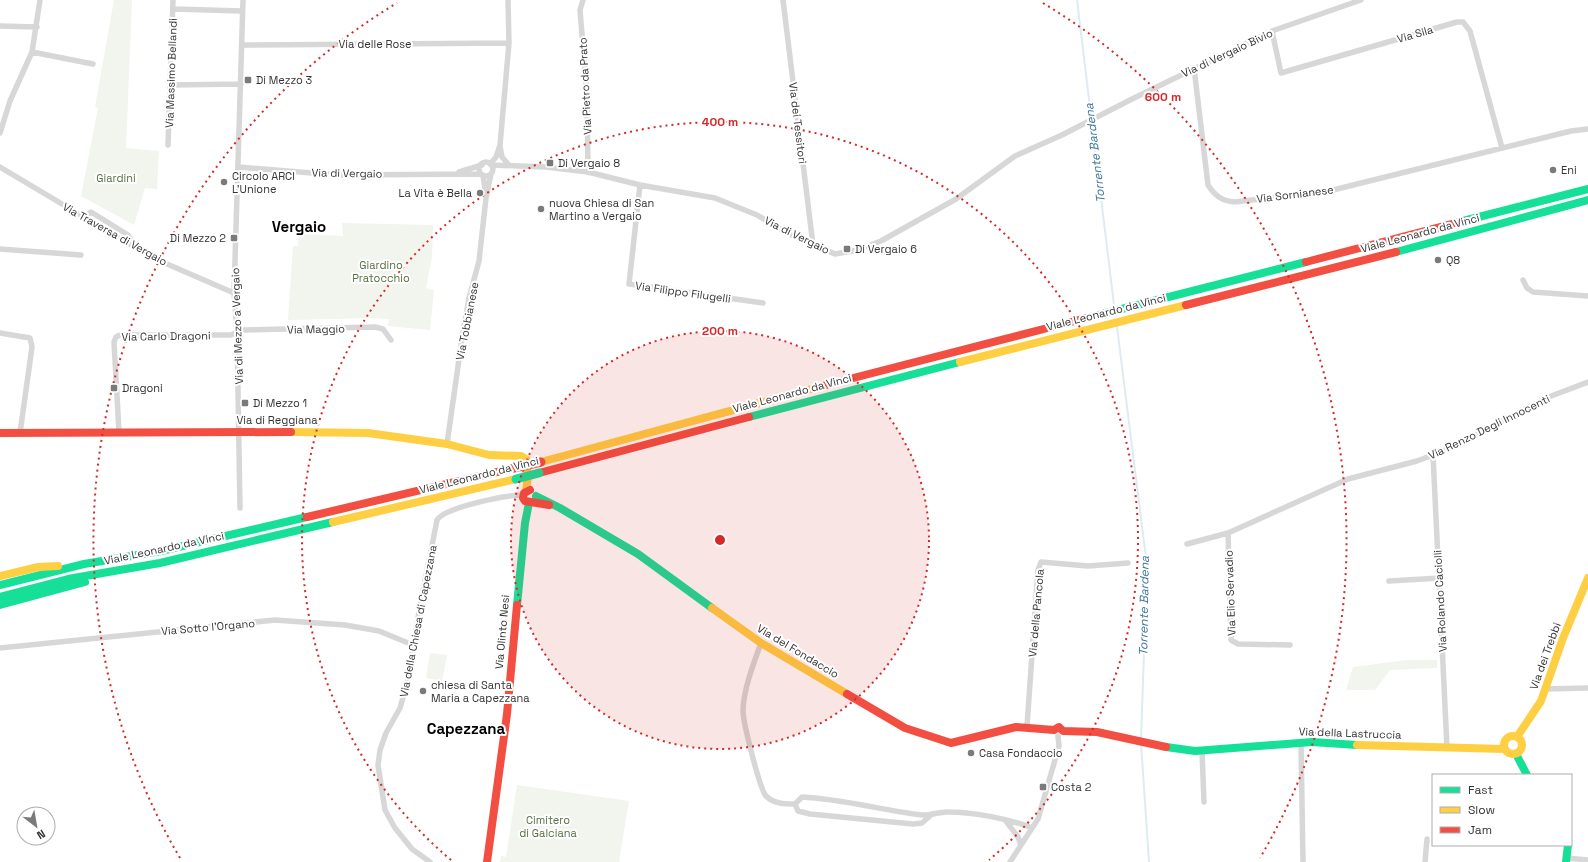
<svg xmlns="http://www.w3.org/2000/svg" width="1588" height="862" font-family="'Space Grotesk',sans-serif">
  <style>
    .green { fill: #f1f5ed }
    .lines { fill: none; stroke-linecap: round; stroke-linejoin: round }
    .stream { stroke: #ddebf3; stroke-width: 2 }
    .street { stroke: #d7d7d7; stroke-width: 5.5 }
    .fast { stroke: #16e098; stroke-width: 8 }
    .slow { stroke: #ffcf43; stroke-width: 8 }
    .jam { stroke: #f24e42; stroke-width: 8 }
    .fast-bridge { stroke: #16e098; stroke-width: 9 }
    .jam-bridge { stroke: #f24e42; stroke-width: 9 }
    .ring { fill: none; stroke: #d62828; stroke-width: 2; stroke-dasharray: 2 4 }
    .poi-dot { fill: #7a7a7a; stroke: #fff; stroke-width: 1.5 }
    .labels { text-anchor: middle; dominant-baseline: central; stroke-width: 4; stroke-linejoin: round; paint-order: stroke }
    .street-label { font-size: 11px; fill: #333; stroke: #fff }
    .poi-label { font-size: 11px; fill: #333; stroke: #fff; text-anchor: start }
    .park-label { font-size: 11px; fill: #56703f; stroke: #fff }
    .water-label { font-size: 12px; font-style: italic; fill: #3f7597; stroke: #fff }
    .district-label { font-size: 15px; font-weight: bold; fill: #000; stroke: #fff }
    .centre { fill: #d62828; stroke: #fff; stroke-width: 2 }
    .ring-label { font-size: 12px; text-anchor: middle; font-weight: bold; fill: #d62828; stroke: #fff; stroke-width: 4; stroke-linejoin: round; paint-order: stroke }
  </style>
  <rect width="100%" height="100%" fill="#fff"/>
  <!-- green -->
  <path class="green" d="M114,0H132L126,148L159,151L157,189L145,188L134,225L81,196L98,108L95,107Z
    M342,223L433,225L432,257L426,288L434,290L430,330L388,326L389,319L375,318L288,320L293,246H298L299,234L343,236Z
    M430,653L447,655L442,681L426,678Z
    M1407,660H1437V668L1390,670L1375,690H1346L1353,667Z
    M517,785L629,801L619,862H500L501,856L506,857Z"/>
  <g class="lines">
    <!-- stream -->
    <path class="stream" d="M1077,0L1114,305
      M1117,327L1147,566L1141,739
      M1141,743L1149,862"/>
    <!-- street -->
    <path class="street" d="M583,0L580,10L587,96L588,172
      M783,0L813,245
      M173,9L242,11
      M0,26L37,27
      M1272,31L1281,73L1457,22H1463L1470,31L1502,148
      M242,45L509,43
      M32,52L93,64
      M1194,68L1208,185C1215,196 1222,201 1235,202L1333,190L1571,131L1588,129
      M170,85L241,84
      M0,133L10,101L32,52L40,0
      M168,145L173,0
      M500,146L502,157L509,165
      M479 169a7 7 0 1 1 14 0a7 7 0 1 1-14 0Z
      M490,164L496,157L500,145L509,43L508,0
      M491,165L546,167L588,172L640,185L715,198L757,215L787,233L835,254L858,250L881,241L956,199L1015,156L1062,135L1132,99L1272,31L1361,0
      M0,167L136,248L167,264L234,293
      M238,167L336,175L481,174
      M459,172L482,165
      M483,175L486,196
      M640,185L629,284L763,303
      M84,217L91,212L128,235L135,246
      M0,249L81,255
      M1523,280L1527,288L1533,292L1588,296
      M0,333L30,338L32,347L20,433
      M119,432L114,342L116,337L120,335H231L241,330L375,327L383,329L391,340
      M447,444L462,338L469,298L479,261L486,198L491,174
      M1433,455L1447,748
      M240,508L237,332L234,293L243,0
      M1228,533L1231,640L1238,644L1290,645
      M1187,544L1228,533L1348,479L1417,461L1433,455L1463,442L1546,398L1588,382
      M1389,581L1440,578
      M761,643C754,662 743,691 743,711C743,722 760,790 766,796C774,804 785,804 795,804
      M0,648L275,620L345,625L379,631L413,645
      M1545,689L1588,688
      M1027,726L1038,570L1041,562L1088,566L1128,563
      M1301,743L1303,862
      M1202,751L1204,802
      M795,804L802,797C842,799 882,810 922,815C931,816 940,811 949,812C973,812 1010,819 1032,828
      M795,804L798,811L810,814L913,824L922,823L932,814
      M1006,821L1018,837L1021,845
      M1566,858L1588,860
      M430,862L412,849L395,828L385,810L378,765L380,750L386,733L400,708L408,680L420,606L437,520C445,507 507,495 523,495
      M1010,862L1038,819L1059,746L1058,736
      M1425,862L1427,839"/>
    <!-- fast -->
    <path class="fast" d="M1463,221L1588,189
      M1396,252L1588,200
      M1102,314L1306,262
      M749,417L960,362
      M536,496L560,508L638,554L712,608
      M0,585L84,564L161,551L307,517
      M0,597L68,579L160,563L333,522
      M0,605L85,582
      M517,605L525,523L529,503
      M1166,747L1195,751L1312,742L1357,745
      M1516,754L1527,775
      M1566,862L1568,845"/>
    <!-- slow -->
    <path class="slow" d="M960,362L1186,305
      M291,432L368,433L447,444L489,455L521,456L526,459L528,476L526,492
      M541,462L826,385
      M333,522L516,479
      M0,576L38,567L58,566
      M712,608L761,643L847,694
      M1504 745a9 9 0 1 1 18 0a9 9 0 1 1-18 0Z
      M1517,737L1541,701L1563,638L1588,578
      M1357,745L1504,749"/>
    <!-- jam -->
    <path class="jam" d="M1306,262L1463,221
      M1186,305L1396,252
      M826,385L1102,314
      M0,433L291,432
      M539,473L749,417
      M530,490L524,493L523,498L525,501L549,505
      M307,517L514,468
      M847,694L905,728L951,743L1016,727L1054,730L1059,727L1063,731L1097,732L1166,747
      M487,862L507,714L517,605"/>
    <!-- fast-bridge -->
    <path class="fast-bridge" d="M516,479L539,473"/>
    <!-- jam-bridge -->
    <path class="jam-bridge" d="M514,468L541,462"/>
  </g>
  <!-- distance rings -->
  <circle cx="720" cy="540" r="209" fill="#d62828" fill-opacity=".12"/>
  <g class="ring">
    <circle cx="720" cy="540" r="209"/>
    <path d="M451 860A418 418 0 1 1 989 860"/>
    <path d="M180 858A627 627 0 0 1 397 3M1043 3A627 627 0 0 1 1260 858"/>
  </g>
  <!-- markers -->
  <g class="poi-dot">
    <rect x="244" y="76" width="8" height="8" rx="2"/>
    <rect x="546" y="159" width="8" height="8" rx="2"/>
    <circle cx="1553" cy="170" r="4"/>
    <circle cx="224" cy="182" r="4"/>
    <circle cx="480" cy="193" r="4"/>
    <circle cx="541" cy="209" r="4"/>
    <rect x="230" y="234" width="8" height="8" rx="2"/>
    <rect x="843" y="245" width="8" height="8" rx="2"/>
    <circle cx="1438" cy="260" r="4"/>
    <rect x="110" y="384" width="8" height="8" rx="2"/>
    <rect x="241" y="399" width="8" height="8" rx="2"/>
    <circle cx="423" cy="691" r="4"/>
    <circle cx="971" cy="753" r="4"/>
    <rect x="1039" y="783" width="8" height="8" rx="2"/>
  </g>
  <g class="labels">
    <!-- street labels -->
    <g class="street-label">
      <text transform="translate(1415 34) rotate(-16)">Via Sila</text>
      <text x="375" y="44">Via delle Rose</text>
      <text transform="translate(1227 53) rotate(-25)">Via di Vergaio Bivio</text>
      <text transform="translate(171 73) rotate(-88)">Via Massimo Bellandi</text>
      <text transform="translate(585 86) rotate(-93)">Via Pietro da Prato</text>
      <text transform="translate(798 123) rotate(83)">Via dei Tessitori</text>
      <text transform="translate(347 173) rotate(1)">Via di Vergaio</text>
      <text transform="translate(1295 194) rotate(-7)">Via Sornianese</text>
      <text transform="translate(1420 233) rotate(-15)">Viale Leonardo da Vinci</text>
      <text transform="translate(115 234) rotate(29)">Via Traversa di Vergaio</text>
      <text transform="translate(797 235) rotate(26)">Via di Vergaio</text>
      <text transform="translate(683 292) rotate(8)">Via Filippo Filugelli</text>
      <text transform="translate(1106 312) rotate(-14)">Viale Leonardo da Vinci</text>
      <text transform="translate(467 321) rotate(-79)">Via Tobbianese</text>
      <text transform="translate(237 326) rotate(-92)">Via di Mezzo a Vergaio</text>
      <text transform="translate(316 329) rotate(-1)">Via Maggio</text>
      <text transform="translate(166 336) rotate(-1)">Via Carlo Dragoni</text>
      <text transform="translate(792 393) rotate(-15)">Viale Leonardo da Vinci</text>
      <text x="277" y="420">Via di Reggiana</text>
      <text transform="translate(1489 427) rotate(-26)">Via Renzo Degli Innocenti</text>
      <text transform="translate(479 475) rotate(-14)">Viale Leonardo da Vinci</text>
      <text transform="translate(164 548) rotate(-12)">Viale Leonardo da Vinci</text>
      <text transform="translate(1230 593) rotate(-92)">Via Elio Servadio</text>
      <text transform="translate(1440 601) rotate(-93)">Via Rolando Caciolli</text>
      <text transform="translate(1036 613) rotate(-85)">Via della Pancola</text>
      <text transform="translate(418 621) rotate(-79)">Via della Chiesa di Capezzana</text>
      <text transform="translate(208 627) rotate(-5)">Via Sotto l'Organo</text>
      <text transform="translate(502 632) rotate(-85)">Via Olinto Nesi</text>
      <text transform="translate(798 651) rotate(31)">Via del Fondaccio</text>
      <text transform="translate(1545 656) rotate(-70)">Via dei Trebbi</text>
      <text transform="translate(1350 733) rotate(2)">Via della Lastruccia</text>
    </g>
    <!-- poi labels -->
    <g class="poi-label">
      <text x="256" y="80">Di Mezzo 3</text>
      <text x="558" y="163">Di Vergaio 8</text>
      <text x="1561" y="170">Eni</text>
      <text x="232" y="176">Circolo ARCI<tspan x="232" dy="13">L'Unione</tspan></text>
      <text x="472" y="193" text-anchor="end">La Vita è Bella</text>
      <text x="549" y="203">nuova Chiesa di San<tspan x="549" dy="13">Martino a Vergaio</tspan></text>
      <text x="226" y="238" text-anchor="end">Di Mezzo 2</text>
      <text x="855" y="249">Di Vergaio 6</text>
      <text x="1446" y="260">Q8</text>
      <text x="122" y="388">Dragoni</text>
      <text x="253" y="403">Di Mezzo 1</text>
      <text x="431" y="685">chiesa di Santa<tspan x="431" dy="13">Maria a Capezzana</tspan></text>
      <text x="979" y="753">Casa Fondaccio</text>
      <text x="1051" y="787">Costa 2</text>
    </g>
    <!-- park labels -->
    <g class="park-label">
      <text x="116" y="178">Giardini</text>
      <text x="381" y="265">Giardino<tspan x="381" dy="13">Pratocchio</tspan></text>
      <text x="548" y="820">Cimitero<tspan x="548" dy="13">di Galciana</tspan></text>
    </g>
    <!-- water labels -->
    <g class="water-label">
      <text transform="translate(1095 153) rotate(-97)">Torrente Bardena</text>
      <text transform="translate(1144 606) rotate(-89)">Torrente Bardena</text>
    </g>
    <!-- district labels -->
    <g class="district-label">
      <text x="299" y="226">Vergaio</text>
      <text x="466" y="728">Capezzana</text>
    </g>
  </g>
  <circle cx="720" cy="540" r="6" class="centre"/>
  <g class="ring-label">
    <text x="1163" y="101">600 m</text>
    <text x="720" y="126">400 m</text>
    <text x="720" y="335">200 m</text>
  </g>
  <!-- legend -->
  <rect x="1432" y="774" width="140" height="72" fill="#ffffff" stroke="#adadad"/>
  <rect x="1440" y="787" width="20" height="6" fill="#16e098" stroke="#adadad"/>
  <text x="1468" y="794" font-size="12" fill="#333333">Fast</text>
  <rect x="1440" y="807" width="20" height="6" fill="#ffcf43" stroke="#adadad"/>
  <text x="1468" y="814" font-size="12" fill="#333333">Slow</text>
  <rect x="1440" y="827" width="20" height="6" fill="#f24e42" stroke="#adadad"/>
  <text x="1468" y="834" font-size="12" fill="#333333">Jam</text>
  <!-- north arrow -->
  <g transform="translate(36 826) rotate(149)"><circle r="19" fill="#ffffff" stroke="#adadad"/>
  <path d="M0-3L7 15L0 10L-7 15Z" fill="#7a7a7a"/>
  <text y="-6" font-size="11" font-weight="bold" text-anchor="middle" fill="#333333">N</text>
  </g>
</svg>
